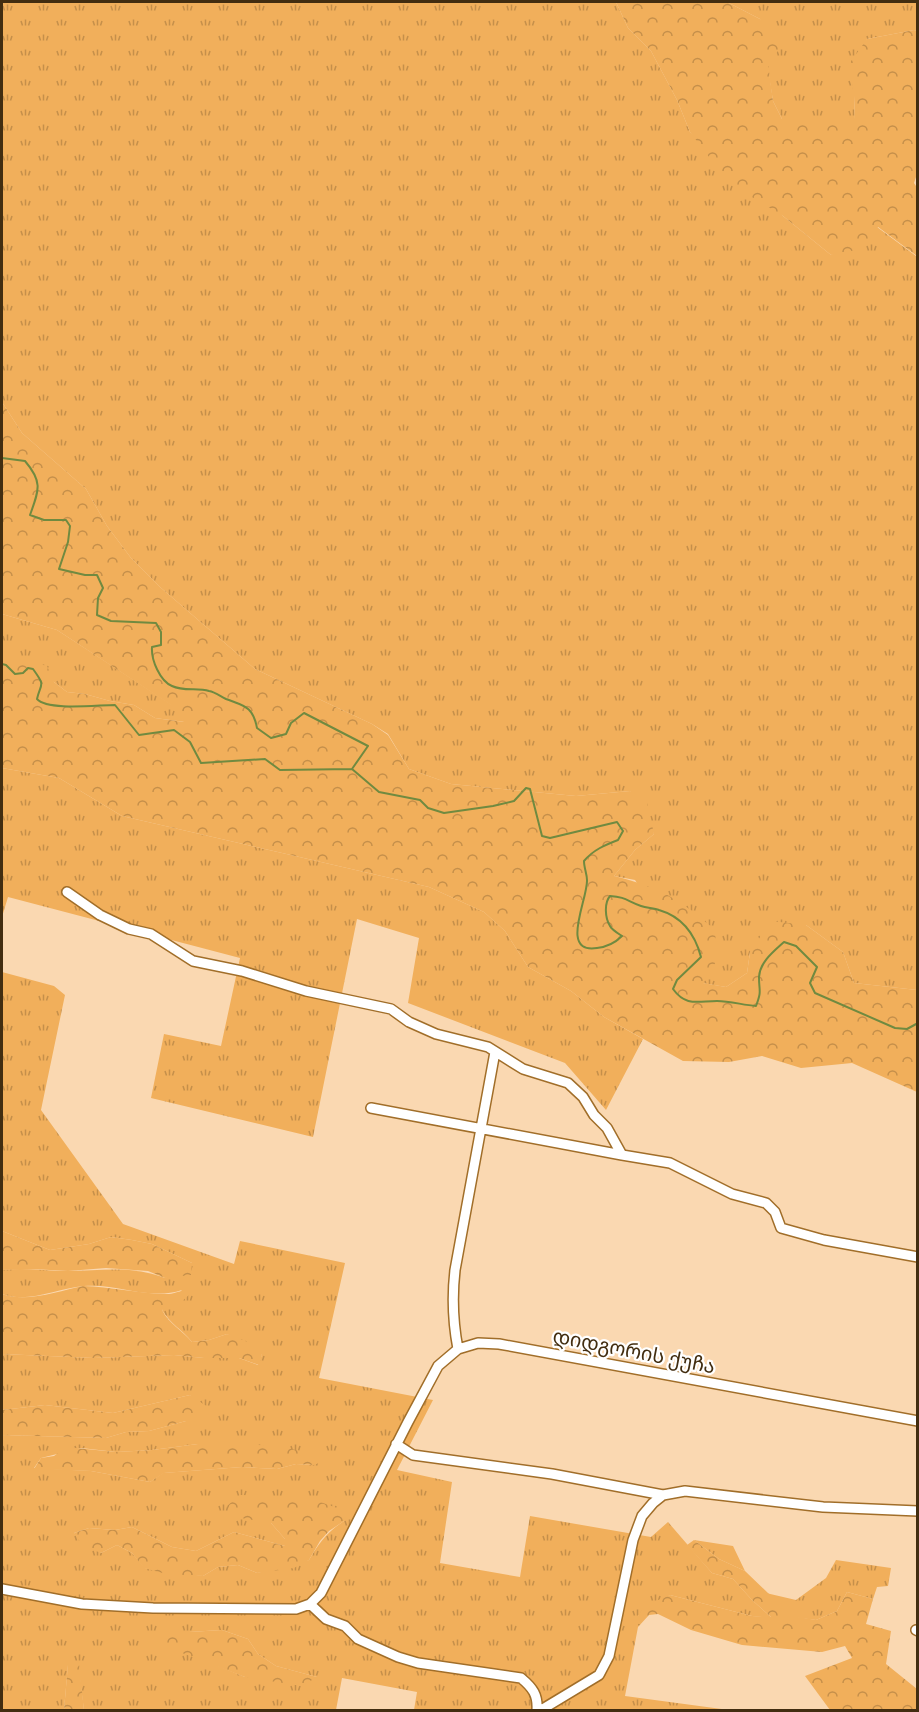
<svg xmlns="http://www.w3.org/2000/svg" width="919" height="1712" font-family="'Source Serif 4','Noto Sans Georgian',serif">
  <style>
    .grass { fill: url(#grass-tufts); fill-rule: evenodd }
    .forest { fill: url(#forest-crowns) }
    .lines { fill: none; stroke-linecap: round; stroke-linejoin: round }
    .stream { stroke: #708a40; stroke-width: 2 }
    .minor-casing { stroke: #a16e29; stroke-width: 12 }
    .minor { stroke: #fff; stroke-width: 9 }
    .labels { text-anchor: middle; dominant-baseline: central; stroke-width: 4.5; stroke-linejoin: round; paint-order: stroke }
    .street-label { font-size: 20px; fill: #422d10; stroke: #fff }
  </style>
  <defs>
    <pattern id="grass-tufts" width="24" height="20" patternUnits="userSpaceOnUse" patternTransform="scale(1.5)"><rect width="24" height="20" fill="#f1af5b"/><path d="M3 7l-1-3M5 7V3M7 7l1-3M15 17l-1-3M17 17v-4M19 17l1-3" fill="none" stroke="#c58f4a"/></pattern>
    <pattern id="forest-crowns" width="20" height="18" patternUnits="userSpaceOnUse" patternTransform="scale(1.5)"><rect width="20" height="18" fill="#f1af5b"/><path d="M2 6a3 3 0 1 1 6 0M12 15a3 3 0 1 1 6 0" fill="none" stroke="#c58f4a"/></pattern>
  </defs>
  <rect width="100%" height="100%" fill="#fad8b1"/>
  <!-- grass -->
  <path class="grass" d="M2,2H616L628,28L651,51L677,100L690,132L783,216L831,255L877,227L916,256L917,253V990L854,983L843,952L806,925L750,952L747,973L726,987L702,983L635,880L614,876L635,850L654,834L630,791L576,796L451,784L409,769L388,734L372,724L255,669L160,587L131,558L107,526L86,489L22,433L2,402Z
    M727,2H917V31L914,30L867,39L854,96L855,119H782L773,101L760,19Z
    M2,614L57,630L172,705L185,722L155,718L134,705L110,701L85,694L67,692L54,682L2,658Z
    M2,768L59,778L122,816L429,887L484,912L505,931L528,967L571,991L604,1017L643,1039L606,1110L565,1063L408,1003L419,938L357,919L313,1137L151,1098L164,1034L221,1046L240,958L8,897L2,917Z
    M2,972L54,986L65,995L41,1110L123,1224L234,1264L240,1241L345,1263L319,1378L433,1400L397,1470L452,1482L440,1563L520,1577L530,1516L651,1537L668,1522L712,1573L733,1579L752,1600L772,1618L752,1616L670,1595L638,1616V1627L625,1696L729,1710H414L417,1692L342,1678L336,1710H84L78,1664L68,1665L64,1710H2V1435L106,1438L126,1432L149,1431L186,1421H208L190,1395L113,1413L45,1405L2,1410V1354L94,1358L174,1355L204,1358H239L258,1365L262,1355L227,1334L209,1340L192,1342C181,1328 171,1325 162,1310L182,1290C149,1301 118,1283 84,1286C57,1288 29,1304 2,1294V1270C24,1267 45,1271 67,1271C102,1271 131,1265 165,1278L192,1263L152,1244L132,1240L111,1237L89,1244L50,1250L2,1231ZM198,1444H225L314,1465L296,1464L277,1469L242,1467L163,1473L150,1482L91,1471L34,1468L41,1458L81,1448L116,1452L152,1450ZM344,1521C327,1532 319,1543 309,1560L257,1573L238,1565L218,1567L203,1576L145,1568L132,1553L117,1545L101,1553L74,1533L89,1528L115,1530L132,1527L172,1547L196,1551L234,1532L285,1546V1539L271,1523ZM222,1630L248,1639L258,1654L276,1666L317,1677H245L206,1661L189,1632Z
    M694,1540L733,1546L745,1571L719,1559Z
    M836,1560L891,1568L888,1586L877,1587L873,1599L847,1592L837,1611L816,1620L792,1617L766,1593L796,1600L826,1578Z"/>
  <!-- forest -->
  <path class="forest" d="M616,2H727L760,19L781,47L768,64L773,101L782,119H855L854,96L849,64L867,39L914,30L917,31L918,171L914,183L918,189L917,256L878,227L861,249L831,255L783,216L729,183L690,132L677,100L651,51L628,28Z
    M2,402L22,433L86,489L107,526L131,558L160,587L255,669L372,724L388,735L409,769L451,784L576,796L630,791L647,802L654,834L635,850L614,876C659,887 680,899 715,930L717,960L703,983L726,987L747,973L750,952L771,921L806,925L843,952L854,983L917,990V1092L852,1063L801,1068L762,1056L729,1062L683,1061L604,1017L571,991L528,967L505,931L484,912L429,887L122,816L59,778L2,768L3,657L29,661L47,666L54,682L67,692L85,694L110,701L134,705L155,718L184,722L171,705L57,630L2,614Z
    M2,1231L50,1250L89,1244L111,1237L132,1240L152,1244L192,1263L191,1275L165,1278L148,1271L106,1268L68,1271L32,1269L2,1270Z
    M83,1286C111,1287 137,1293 164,1294C177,1295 177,1288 191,1293L178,1305L162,1310C169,1324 182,1330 192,1342L209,1340L227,1334L253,1344L262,1355L259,1365L239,1358H204L174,1355L94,1358L2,1354V1294C26,1303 59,1291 83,1286Z
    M190,1395L212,1410L208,1421H186L149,1431L126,1432L106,1438L2,1435V1410L45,1405L113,1413Z
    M198,1444C240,1444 288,1442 326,1460L314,1465L296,1464L277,1469L242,1467L164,1473L150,1482L91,1471L34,1469L41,1458L54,1456L66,1447L116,1452L152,1450Z
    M240,1495L309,1498L340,1509L344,1521L329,1531L320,1541L309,1560L294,1568L257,1573L238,1565L218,1567L203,1576L166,1574L144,1568L132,1553L117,1545L101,1553L83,1546L74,1533L89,1528L115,1530L132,1527L172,1547L196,1551L234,1532L285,1546V1539L271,1523L235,1517L227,1506Z
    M694,1540L719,1559L745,1571L792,1616L816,1620L837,1611L847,1592L873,1599L866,1624L891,1631L886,1664L917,1689V1710H830L805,1676L852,1658L845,1646L822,1652L742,1645L691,1630L658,1614L649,1615L638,1627V1616L644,1606L670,1595L752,1616L771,1617L752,1600L733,1579L712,1573L687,1545Z
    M222,1630L248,1639L258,1654L276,1666L317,1677L302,1686L245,1677L148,1640L189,1632Z
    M68,1664H79L84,1710H64Z"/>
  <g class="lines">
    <!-- stream -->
    <path class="stream" d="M2,458L25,461C43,482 39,490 30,515L44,520H66L70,526L68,542L59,569L85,575H97L103,588L98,598L97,615L111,621L156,623L161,632V645L152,647C151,660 160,681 172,686C184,692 198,687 209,691C215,692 220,696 226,699C244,706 253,706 257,728L271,738L286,734L291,723L304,713L368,746L352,769L379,792L420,800L428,808L444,813L493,806L514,801L526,788L530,789L542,836L550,838L617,822L623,831L618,840C605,845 593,850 584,861C584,868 587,874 587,880C588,899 559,954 597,948C606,947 615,943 622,936C619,934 612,930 610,926C605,918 604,903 610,896C626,897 627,901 641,906C647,908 654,908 659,910C683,917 695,934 701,957L677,980L673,989C686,1007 698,1001 717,1001C730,1001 743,1005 756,1006C762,990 759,992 759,977C760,962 773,952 784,942L796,946L817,967L810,983L815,993L895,1028L907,1029L918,1023
      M2,664L6,665L15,674L23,673L28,668L33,669C46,687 41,682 37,699C48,711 97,705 115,705L139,735L174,730L190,742L201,763L265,759L280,770L352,769"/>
    <defs>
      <path id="minor" d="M67,892L100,915L129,929L151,934L193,961L242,971L306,991L391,1009L409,1022L436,1034L488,1047L523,1069L568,1083L583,1097L594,1115L607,1128L622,1155L670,1163L732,1194L766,1203L775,1212L781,1228L824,1240L918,1257
        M371,1108L622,1155
        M458,1349C453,1323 452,1296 455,1270L495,1052
        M396,1444L413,1455L552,1474L663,1495
        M2,1589L82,1604L153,1608L296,1609L310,1604L321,1593L408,1422L438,1366L458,1349L478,1343L499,1344L918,1421
        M310,1604L326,1619L345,1626L358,1639L398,1657L418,1663L521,1678C533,1688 538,1695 537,1710
        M916,1630L918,1631
        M541,1710L599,1675L609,1656L633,1540L642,1516L653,1503L663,1495L685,1491L823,1507L918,1511"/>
    </defs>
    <!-- minor casing -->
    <use href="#minor" class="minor-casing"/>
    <!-- minor -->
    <use href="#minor" class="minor"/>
  </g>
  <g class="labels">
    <!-- street labels -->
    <g class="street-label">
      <text transform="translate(634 1351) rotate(11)">დიდგორის ქუჩა</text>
    </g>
  </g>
  <!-- border -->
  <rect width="919" height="1712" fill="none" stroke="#422d10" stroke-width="6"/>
</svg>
